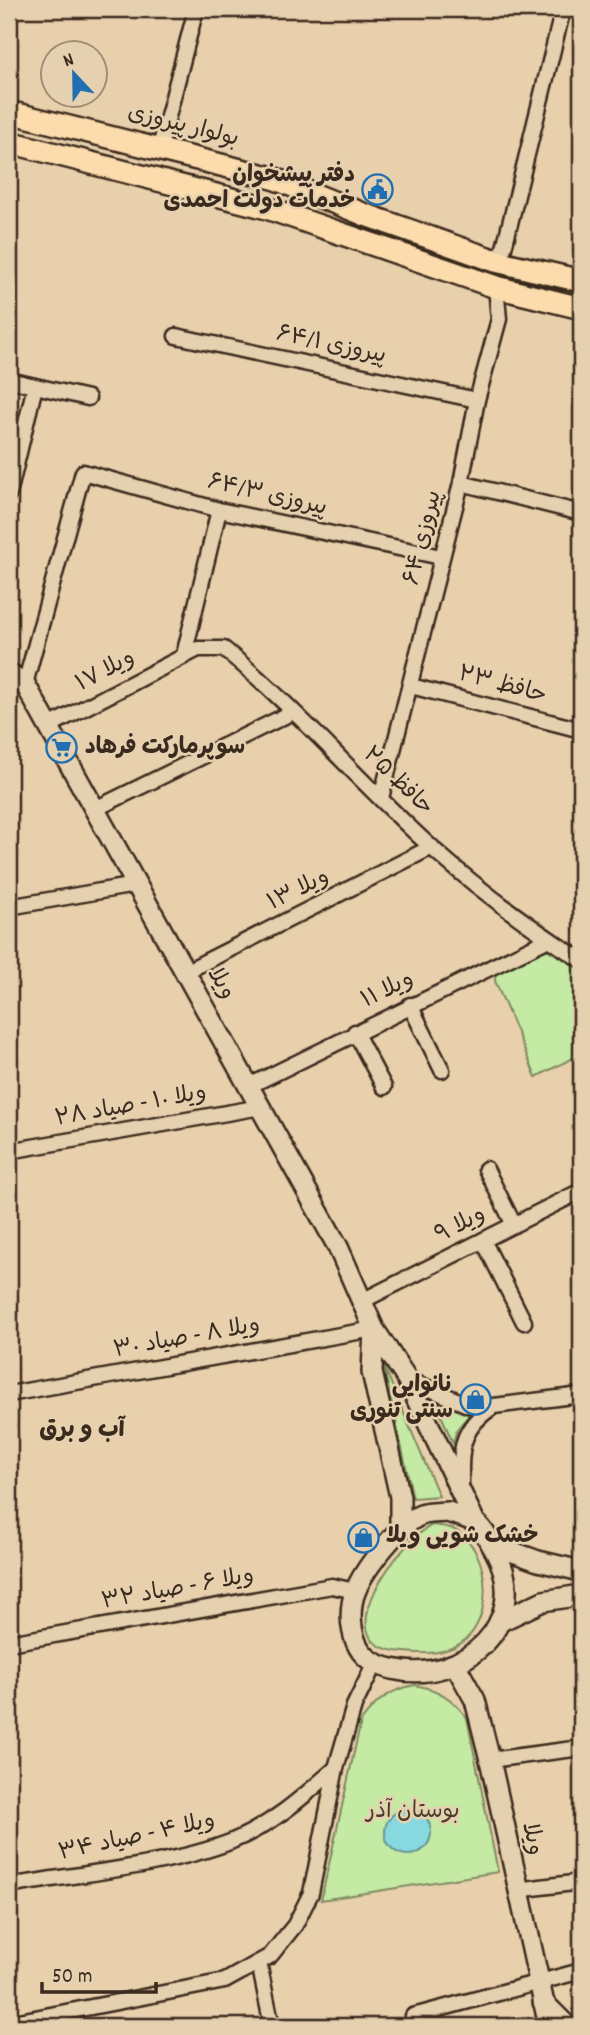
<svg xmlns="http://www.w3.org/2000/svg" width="590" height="2035" font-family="Dekko,'Playpen Sans Arabic',sans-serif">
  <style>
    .green { fill: #c4eaa4; stroke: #808a61; stroke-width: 2 }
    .water { fill: #87d9e0; stroke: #699392; stroke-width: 2 }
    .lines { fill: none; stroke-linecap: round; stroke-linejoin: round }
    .street-casing { stroke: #3b2a1e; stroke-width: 19 }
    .secondary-casing { stroke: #3b2a1e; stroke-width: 24 }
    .primary-casing { stroke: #3b2a1e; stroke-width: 26 }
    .street { stroke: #e5d1af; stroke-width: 14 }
    .secondary { stroke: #e5d1af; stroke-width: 19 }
    .primary { stroke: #fcdcac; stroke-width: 21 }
    .labels { text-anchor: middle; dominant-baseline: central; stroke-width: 5; stroke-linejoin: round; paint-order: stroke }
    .street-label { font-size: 23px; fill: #3b2a1e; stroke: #e5d1af }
    .poi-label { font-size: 23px; font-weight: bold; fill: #3b2a1e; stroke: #e5d1af; text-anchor: end }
    .park-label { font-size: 23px; fill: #493d2b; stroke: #e5d1af }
    .neighbourhood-label { font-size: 24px; font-weight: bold; fill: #3b2a1e; stroke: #e5d1af }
  </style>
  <rect width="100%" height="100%" fill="#e9d0ad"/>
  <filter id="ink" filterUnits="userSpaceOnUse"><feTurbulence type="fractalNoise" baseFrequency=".0143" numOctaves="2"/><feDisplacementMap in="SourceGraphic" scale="14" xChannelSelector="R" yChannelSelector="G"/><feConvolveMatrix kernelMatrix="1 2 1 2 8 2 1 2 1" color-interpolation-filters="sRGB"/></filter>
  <g filter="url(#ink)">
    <!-- green -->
    <path class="green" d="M546,949L581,969V1054L536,1077L495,981L496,970Z
      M383,1364L439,1496L413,1498Z
      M435,1401L469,1415L457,1429L453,1443Z
      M432,1525C438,1526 447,1526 453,1529C494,1549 496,1629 454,1647C435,1656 415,1653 395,1651C326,1640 400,1541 432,1525Z
      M415,1685C440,1690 452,1698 467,1718L498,1872L321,1900L361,1721C376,1701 389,1690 415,1685Z"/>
    <!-- water -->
    <path class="water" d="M385 1832a23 23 0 1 1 46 0a23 23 0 1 1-46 0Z"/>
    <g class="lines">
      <defs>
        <path id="street" d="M160,147L196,9
          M496,261L504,248L563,9
          M176,336L477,400
          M9,380L88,398
          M461,483L581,513
          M9,494L35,386
          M184,655L219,510
          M25,684L83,472L219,510L441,557
          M411,686L581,730
          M47,727L198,649H224C299,710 361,784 432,848C479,890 528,926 581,960
          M381,798L461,483L477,400L499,319L496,287
          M93,810L293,712
          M9,907L135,885
          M185,972L432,847
          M410,1005L442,1070
          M355,1032L384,1087
          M249,1086L549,939
          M9,1151L261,1107
          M486,1169L514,1225
          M483,1240L524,1322
          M362,1301L581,1191
          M407,1379L468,1405L494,1406C459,1429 461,1449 461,1487
          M9,1394L374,1329
          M494,1406L581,1395
          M9,1643L332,1586L355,1591
          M490,1760L581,1748
          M9,1886C76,1874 168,1866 230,1842C272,1825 303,1797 336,1768
          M517,1890L581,1882
          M259,1963L272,2026
          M413,2016L581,1971
          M9,2023L225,1981L270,1956L295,1925L311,1893L336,1768L354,1706L374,1665"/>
        <path id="secondary" d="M9,673L25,684L338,1247L374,1329L407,1379L475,1522
          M374,1329L372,1372L400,1497V1529
          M448,1512C456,1515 465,1517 473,1521C482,1526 490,1542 495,1551C534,1621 464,1686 392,1669C376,1665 363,1659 356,1642C350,1627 349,1606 356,1590C364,1569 400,1523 421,1515C429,1512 440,1513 448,1512Z
          M491,1544L538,1561L581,1571
          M499,1622L543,1601L581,1595
          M456,1666L475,1700L490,1760L549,2026
          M543,2002L567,2026"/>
        <path id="primary" d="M9,112L273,178L363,214L496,261L581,281
          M9,142L267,208L496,287L581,308"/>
      </defs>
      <!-- street casing -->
      <use href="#street" class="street-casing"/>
      <!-- secondary casing -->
      <use href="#secondary" class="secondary-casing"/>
      <!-- primary casing -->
      <use href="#primary" class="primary-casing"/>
      <!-- street -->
      <use href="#street" class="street"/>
      <!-- secondary -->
      <use href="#secondary" class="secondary"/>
      <!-- primary -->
      <use href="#primary" class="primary"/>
    </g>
  </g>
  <!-- icons -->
  <defs>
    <symbol id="civic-ring" viewBox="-11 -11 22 22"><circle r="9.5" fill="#e5d1af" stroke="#1f6fb2" stroke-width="1.5"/><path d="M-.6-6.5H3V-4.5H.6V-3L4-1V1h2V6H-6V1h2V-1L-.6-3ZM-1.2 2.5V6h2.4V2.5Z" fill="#1f6fb2"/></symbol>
    <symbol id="supermarket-ring" viewBox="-11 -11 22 22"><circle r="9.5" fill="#e5d1af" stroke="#1f6fb2" stroke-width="1.5"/><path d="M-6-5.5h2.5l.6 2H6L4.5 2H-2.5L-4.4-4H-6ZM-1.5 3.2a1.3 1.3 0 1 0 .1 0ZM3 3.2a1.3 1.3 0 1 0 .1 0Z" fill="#1f6fb2"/></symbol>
    <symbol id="shop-ring" viewBox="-11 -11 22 22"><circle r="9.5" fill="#e5d1af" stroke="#1f6fb2" stroke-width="1.5"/><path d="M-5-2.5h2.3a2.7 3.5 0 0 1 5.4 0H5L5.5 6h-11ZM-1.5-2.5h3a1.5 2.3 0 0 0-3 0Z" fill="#1f6fb2"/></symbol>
  </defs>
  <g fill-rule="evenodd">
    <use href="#civic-ring" x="360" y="172" width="35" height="35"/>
    <use href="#supermarket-ring" x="44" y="730" width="35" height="35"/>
    <use href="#shop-ring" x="458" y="1382" width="35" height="35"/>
    <use href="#shop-ring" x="346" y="1520" width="35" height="35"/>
  </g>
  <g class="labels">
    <!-- street labels -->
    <g class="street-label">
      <text transform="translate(183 127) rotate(14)">بولوار پیروزی</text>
      <text transform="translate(331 346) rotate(12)">پیروزی ۶۴/۱</text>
      <text transform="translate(267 496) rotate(13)">پیروزی ۶۴/۳</text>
      <text transform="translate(424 538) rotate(-76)">پیروزی ۶۴</text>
      <text transform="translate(106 672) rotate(-28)">ویلا ۱۷</text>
      <text transform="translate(502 686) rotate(15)">حافظ ۲۳</text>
      <text transform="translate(397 782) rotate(44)">حافظ ۲۵</text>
      <text transform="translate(299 891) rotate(-26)">ویلا ۱۳</text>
      <text transform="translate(220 984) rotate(60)">ویلا</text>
      <text transform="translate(388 991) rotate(-26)">ویلا ۱۱</text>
      <text transform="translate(131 1107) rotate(-10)">ویلا ۱۰ - صیاد ۲۸</text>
      <text transform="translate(461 1226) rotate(-27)">ویلا ۹</text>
      <text transform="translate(187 1339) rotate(-10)">ویلا ۸ - صیاد ۳۰</text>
      <text transform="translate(178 1590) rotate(-10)">ویلا ۶ - صیاد ۳۲</text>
      <text transform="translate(137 1838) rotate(-12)">ویلا ۴ - صیاد ۳۴</text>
      <text transform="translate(531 1839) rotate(78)">ویلا</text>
    </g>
    <!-- poi labels -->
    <g class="poi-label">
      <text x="355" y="176">دفتر پیشخوان<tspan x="355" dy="26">خدمات دولت احمدی</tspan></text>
      <text x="85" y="748" text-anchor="start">سوپرمارکت فرهاد</text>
      <text x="453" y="1386">نانوایی<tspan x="453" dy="26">سنتی تنوری</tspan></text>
      <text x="386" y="1537" text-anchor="start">خشک شویی ویلا</text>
    </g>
    <!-- park labels -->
    <g class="park-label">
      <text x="413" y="1812">بوستان آذر</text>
    </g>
    <!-- neighbourhood labels -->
    <g class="neighbourhood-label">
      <text x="82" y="1431">آب و برق</text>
    </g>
  </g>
  <!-- margin -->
  <rect width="590" height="2035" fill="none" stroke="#e5d1af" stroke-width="35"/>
  <rect x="18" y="18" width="555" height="2000" fill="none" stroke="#3b2a1e" stroke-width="2.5" filter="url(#ink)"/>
  <!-- north arrow -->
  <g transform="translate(74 74) rotate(338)"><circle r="33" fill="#e5d1af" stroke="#a18e75" stroke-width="2"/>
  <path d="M0-5L12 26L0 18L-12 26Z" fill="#1f6fb2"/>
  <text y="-10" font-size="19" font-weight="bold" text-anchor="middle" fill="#3b2a1e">N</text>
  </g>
  <!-- scale -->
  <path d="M42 1982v10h114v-10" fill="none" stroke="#3b2a1e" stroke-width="3.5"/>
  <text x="52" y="1982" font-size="21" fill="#3b2a1e" stroke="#e5d1af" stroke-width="5" paint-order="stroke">50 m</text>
</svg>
